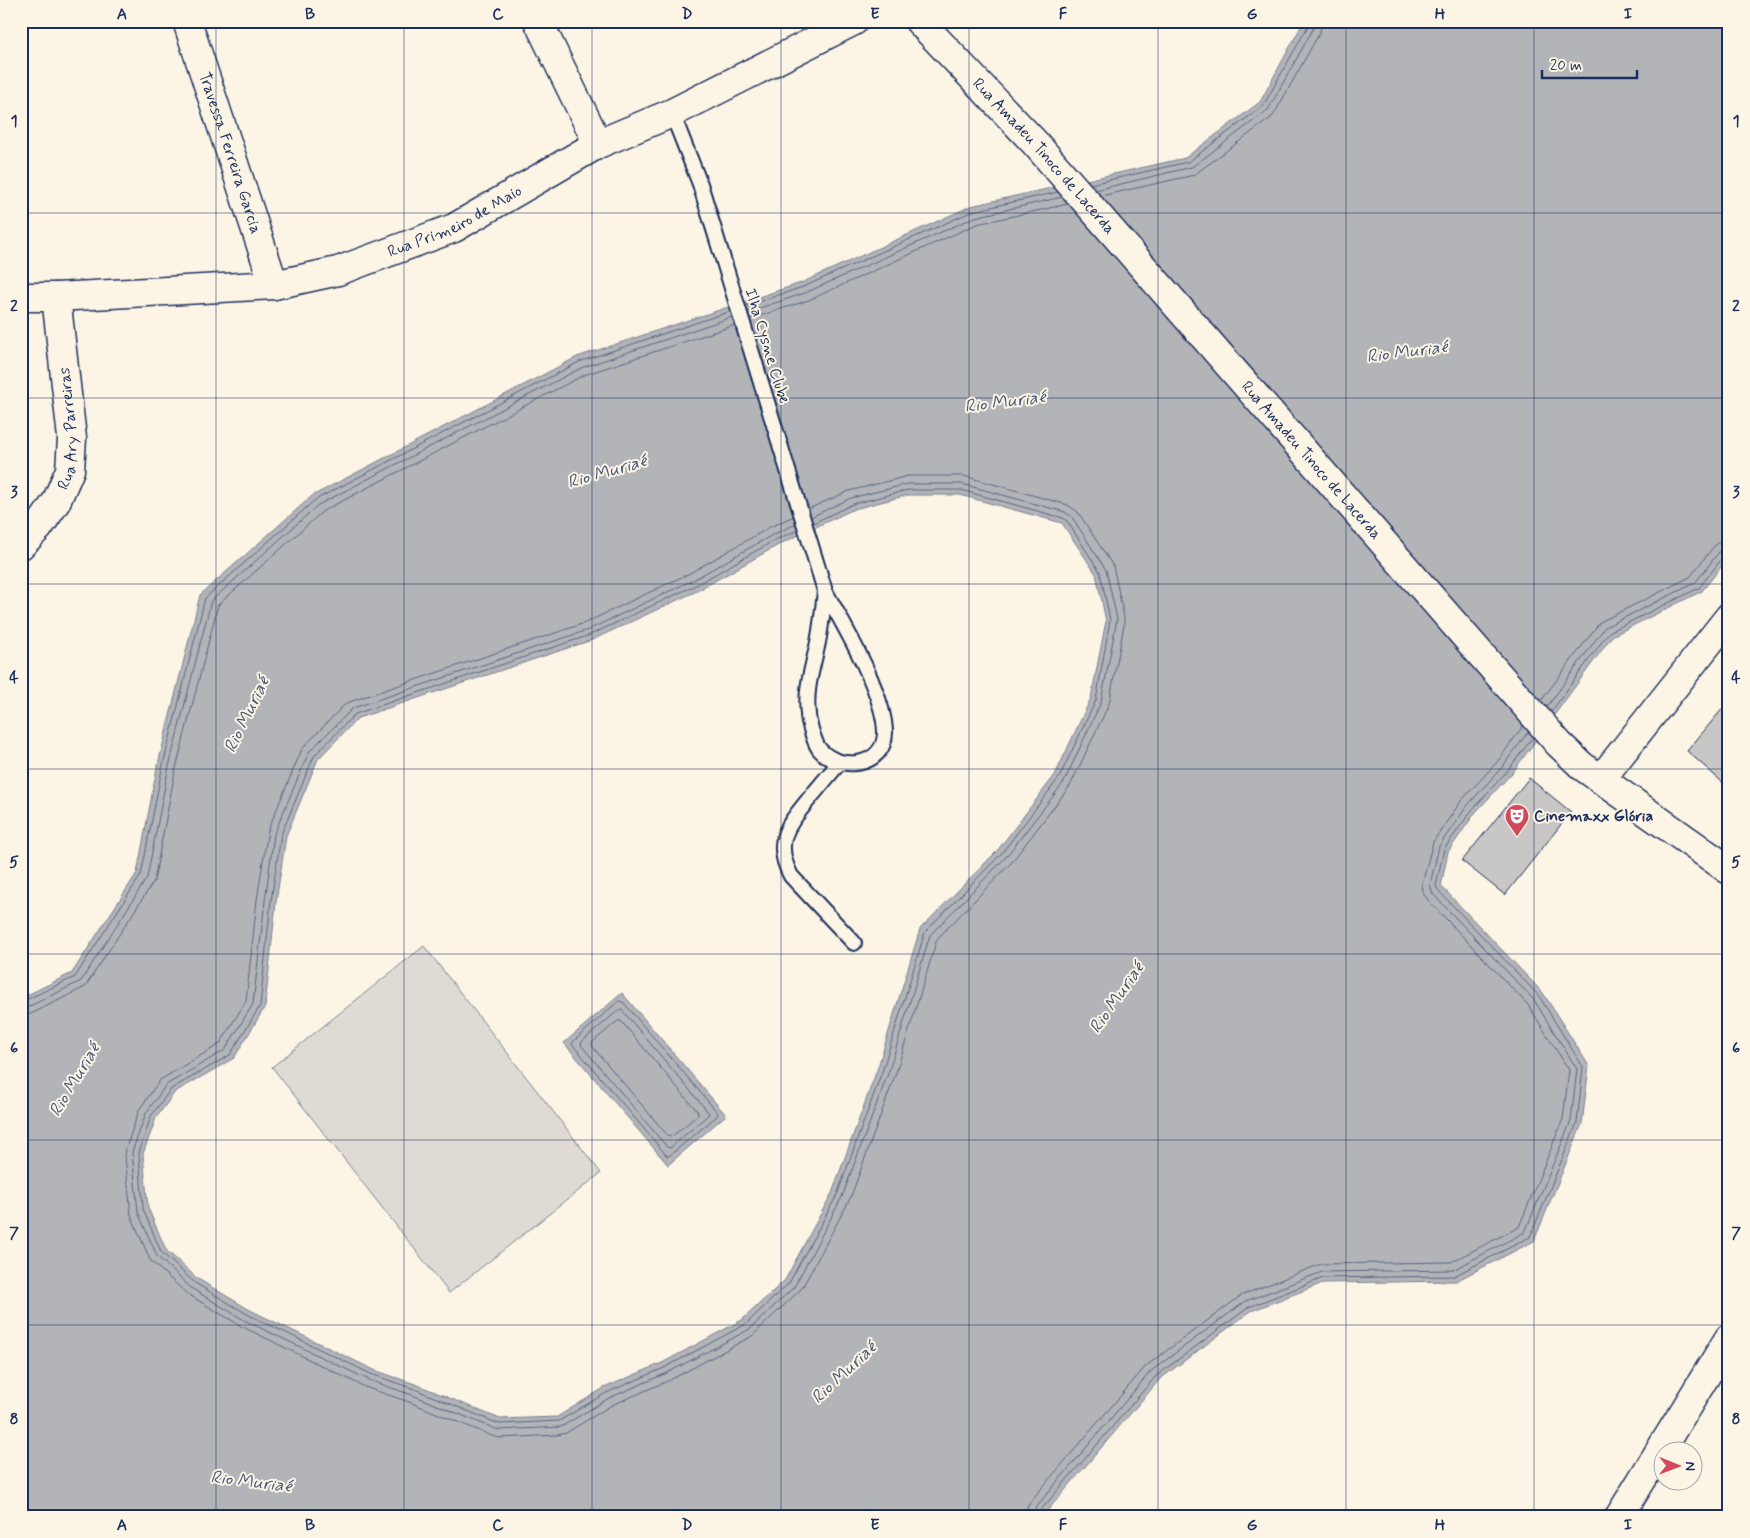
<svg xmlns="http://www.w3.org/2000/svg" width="1750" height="1538" font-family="Mynerve,sans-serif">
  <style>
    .green { fill: #dfdbd4; stroke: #7d8599 }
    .water { fill: #b2b4b8; stroke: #767f94; fill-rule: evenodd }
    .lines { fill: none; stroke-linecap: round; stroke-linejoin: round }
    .shore { stroke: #576482; stroke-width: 1 }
    .building { fill: #c8c7c6; stroke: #1b2f5e }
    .lane-casing { stroke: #1b2f5e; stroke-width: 18 }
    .street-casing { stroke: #1b2f5e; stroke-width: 31 }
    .secondary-casing { stroke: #1b2f5e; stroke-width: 31 }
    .highway-casing { stroke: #1b2f5e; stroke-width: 31 }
    .lane { stroke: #fcf5e5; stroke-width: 14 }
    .street { stroke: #fcf5e5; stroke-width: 28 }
    .secondary { stroke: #fcf5e5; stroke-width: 28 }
    .highway { stroke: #fcf5e5; stroke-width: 28 }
    .grid { fill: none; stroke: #1b2f5e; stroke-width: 1; stroke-opacity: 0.55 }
    .labels { text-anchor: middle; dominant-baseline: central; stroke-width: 4; stroke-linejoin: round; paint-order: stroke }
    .street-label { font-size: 16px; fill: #1b2f5e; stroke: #fcf5e5 }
    .poi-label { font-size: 16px; font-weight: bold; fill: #1b2f5e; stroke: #fcf5e5; text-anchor: start }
    .water-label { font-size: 18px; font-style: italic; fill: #485779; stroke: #fcf5e5 }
    .neatline { fill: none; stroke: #1b2f5e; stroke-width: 2 }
    .grid-label { font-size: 16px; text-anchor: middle; font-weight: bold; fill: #1b2f5e }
  </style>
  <rect width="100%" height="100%" fill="#fcf5e5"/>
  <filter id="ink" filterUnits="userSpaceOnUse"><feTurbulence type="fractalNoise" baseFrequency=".02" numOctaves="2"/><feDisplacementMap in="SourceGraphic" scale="10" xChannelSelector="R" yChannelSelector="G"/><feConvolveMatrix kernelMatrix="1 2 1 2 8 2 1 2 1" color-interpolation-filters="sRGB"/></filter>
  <g filter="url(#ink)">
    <!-- green -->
    <path class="green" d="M424,946L601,1173L449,1293L272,1067Z"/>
    <!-- water -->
    <path class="water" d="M1304,21H1729V557L1702,591L1612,636L1512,773L1475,813L1448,852L1441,886L1543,993L1589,1066L1582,1124L1534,1241L1456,1281L1323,1283L1251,1311L1160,1379L1042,1517H21V998L72,973L137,873L157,768L200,595L312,496L577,357L801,283L971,206L1185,158L1260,102ZM908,495H960L1062,523L1096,574L1106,621L1091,698L1055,775L997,851L920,929L878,1067L832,1193L785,1280L742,1320L662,1363L604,1388L557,1417L500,1419L418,1385L374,1370L250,1310L198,1279L166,1250L148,1208L143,1154L156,1118L175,1092L234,1058L265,1007L276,902L286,836L318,759L358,718L592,640L699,590L780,544L854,509Z
      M622,993L726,1115L668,1165L564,1043Z"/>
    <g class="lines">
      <!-- shore -->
      <path class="shore" d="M1091,184L1188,162L1263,106L1308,26V21
        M1096,190L1192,167L1268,110L1313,29L1315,21
        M1101,196L1194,175L1272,117L1276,111L1320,32L1322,21
        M746,306L803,287L973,211L1058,192
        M748,312L805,293L975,217L1062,197
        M750,319L809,300L977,224L1068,204
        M794,516L770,527L690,573L585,623L352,701L344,705L302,749L268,830L257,900L246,1001L220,1044L160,1080L139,1110L126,1148L125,1156L131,1215L150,1260L186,1293L241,1326L365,1387L412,1403L492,1436L500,1438L558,1435L566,1433L612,1405L670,1380L752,1336L802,1288L850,1199L896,1073L937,939L1011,863L1070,786L1109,704L1124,625V617L1113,566L1078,512L1068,505L964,476H908L849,491L808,509
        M796,524L774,534L693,580L588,630L353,708L309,752L274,834L265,901L253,1004L225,1050L166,1085L146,1113L132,1152L138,1212L157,1256L191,1288L244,1320L369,1380L415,1396L498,1430L561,1427L609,1398L667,1373L750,1329L794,1287L842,1197L889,1071L930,935L1005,858L1064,782L1101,702L1117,619L1106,570L1072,517L1065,512L962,484H908L851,498L811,517
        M798,530L777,539L696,585L590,635L355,714L314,756L281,835L271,901L260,1006L230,1055L171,1089L151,1116L139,1153L143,1209L161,1252L195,1283L247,1314L371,1374L417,1390L499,1424L559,1421L606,1393L664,1368L746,1324L789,1283L837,1195L883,1069L925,932L1001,854L1059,778L1096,700L1110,620L1100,572L1067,521L1063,518L961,490H908L853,504L813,523
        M1541,701L1600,622L1690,577L1714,546L1720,542L1729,541
        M1547,707L1605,627L1695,583L1719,552L1729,548
        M1551,712L1609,632L1699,588L1723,557L1729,555
        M619,1001L623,1002L718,1113L717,1116L669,1156H667L572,1044L573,1042Z
        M21,1002L75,977L141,875L162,769L205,598L315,500L579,362L731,311
        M21,1009L28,1007L81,981L147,878L168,770L211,601L318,505L581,368L732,317
        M619,1010H622L709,1113L708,1115L670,1148L667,1147L581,1045L582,1042Z
        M21,1016L31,1014L85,987L154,881L175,772L218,605L323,511L584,375L735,325
        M618,1021H621L698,1112V1115L671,1137L668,1136L592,1046V1043Z
        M1025,1517L1026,1510L1029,1503L1146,1366L1242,1295L1321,1264L1451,1262L1519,1227L1563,1119L1569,1070L1528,1005L1427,899L1423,892L1422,884L1433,842L1461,801L1498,761L1523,726
        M1033,1517L1036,1507L1151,1371L1246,1301L1322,1272L1453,1270L1525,1232L1571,1121L1577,1069L1534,1000L1433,894L1430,885L1439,846L1467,806L1503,766L1528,732
        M1039,1517L1040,1511L1156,1376L1249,1307L1323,1278L1454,1276L1530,1237L1577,1123L1583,1067L1539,996L1438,890L1436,886L1444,849L1472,810L1508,770L1533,737"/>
    </g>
    <!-- building -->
    <path class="building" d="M1729,701V788L1687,751Z
      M1529,778L1571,812L1505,895L1462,861Z"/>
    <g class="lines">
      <defs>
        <path id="lane" d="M672,113L700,184L825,591
          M825,591C844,626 885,694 885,733C884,767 840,772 820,750C815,745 808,721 808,714C805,690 812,670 817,647C821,629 823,609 825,591Z
          M839,763C829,775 819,787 809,799C787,826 773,842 791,876L854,943"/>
        <g id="street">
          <path id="s1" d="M187,21L274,285"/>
          <path d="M538,21L598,144"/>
          <path id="s2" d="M21,545L39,527L56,502L70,470L72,438L56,297"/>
        </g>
        <g id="secondary">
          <path id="s3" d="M919,21L1035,143L1559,744L1582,766L1729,870"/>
          <path id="s4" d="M21,297H56L274,285L338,271L454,228L598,144L672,113L854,21"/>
          <path d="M1601,779L1729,617"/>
        </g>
        <path id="highway" d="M1619,1517L1729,1338"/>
      </defs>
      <!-- lane casing -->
      <use href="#lane" class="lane-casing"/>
      <!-- street casing -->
      <use href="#street" class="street-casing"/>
      <!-- secondary casing -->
      <use href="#secondary" class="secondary-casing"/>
      <!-- highway casing -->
      <use href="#highway" class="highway-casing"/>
      <!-- lane -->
      <use href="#lane" class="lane"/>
      <!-- street -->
      <use href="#street" class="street"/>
      <!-- secondary -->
      <use href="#secondary" class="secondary"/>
      <!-- highway -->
      <use href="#highway" class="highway"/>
    </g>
  </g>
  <!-- grid -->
  <path class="grid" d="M216,21V1517M404,21V1517M592,21V1517M781,21V1517M969,21V1517M1158,21V1517M1346,21V1517M1534,21V1517M21,213H1729M21,398H1729M21,584H1729M21,769H1729M21,954H1729M21,1140H1729M21,1325H1729"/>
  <!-- icons -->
  <defs>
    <symbol id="theatre-pin" viewBox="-11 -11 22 30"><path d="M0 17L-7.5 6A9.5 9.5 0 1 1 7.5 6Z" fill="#d1495b" stroke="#fcf5e5"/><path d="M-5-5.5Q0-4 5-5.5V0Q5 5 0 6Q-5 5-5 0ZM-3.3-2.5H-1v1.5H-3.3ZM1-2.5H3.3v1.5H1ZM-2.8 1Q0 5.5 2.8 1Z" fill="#fff"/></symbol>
  </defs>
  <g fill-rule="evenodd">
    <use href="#theatre-pin" x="1503" y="802" width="28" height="38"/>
  </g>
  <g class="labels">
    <!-- street labels -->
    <g class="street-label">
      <text stroke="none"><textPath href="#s1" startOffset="139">Travessa Ferreira Garcia</textPath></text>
      <text stroke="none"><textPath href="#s3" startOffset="184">Rua Amadeu Tinoco de Lacerda</textPath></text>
      <text stroke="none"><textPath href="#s4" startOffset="446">Rua Primeiro de Maio</textPath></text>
      <text transform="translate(767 346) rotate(73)">Ilha Cysne Clube</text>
      <text stroke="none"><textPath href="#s2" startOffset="132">Rua Ary Parreiras</textPath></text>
      <text stroke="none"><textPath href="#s3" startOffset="589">Rua Amadeu Tinoco de Lacerda</textPath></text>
    </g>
    <!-- poi labels -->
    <g class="poi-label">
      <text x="1534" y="816">Cinemaxx Glória</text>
    </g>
    <!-- water labels -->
    <g class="water-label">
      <text transform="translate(1407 352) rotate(-7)">Rio Muriaé</text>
      <text transform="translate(1005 402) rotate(-7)">Rio Muriaé</text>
      <text transform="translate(607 472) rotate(-16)">Rio Muriaé</text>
      <text transform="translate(247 715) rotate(-64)">Rio Muriaé</text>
      <text transform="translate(1117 998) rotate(-55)">Rio Muriaé</text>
      <text transform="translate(75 1080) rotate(-59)">Rio Muriaé</text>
      <text transform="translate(844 1373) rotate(-43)">Rio Muriaé</text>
      <text transform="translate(251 1482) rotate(7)">Rio Muriaé</text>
    </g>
  </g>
  <!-- margin -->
  <rect width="1750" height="1538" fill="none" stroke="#fcf5e5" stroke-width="55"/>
  <!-- north arrow -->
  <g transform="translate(1678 1466) rotate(91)"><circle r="24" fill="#fcf5e5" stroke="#a2a6af"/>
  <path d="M0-4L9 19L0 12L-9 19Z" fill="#d1495b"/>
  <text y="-8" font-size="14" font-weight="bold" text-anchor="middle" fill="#1b2f5e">N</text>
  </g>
  <!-- scale -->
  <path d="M1542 70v8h95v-8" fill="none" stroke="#1b2f5e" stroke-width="2.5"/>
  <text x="1550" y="70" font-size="15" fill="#1b2f5e" stroke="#fcf5e5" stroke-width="4" paint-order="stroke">20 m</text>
  <rect x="28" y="28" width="1694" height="1482" class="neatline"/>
  <g class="grid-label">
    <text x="122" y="19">A</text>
    <text x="310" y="19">B</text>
    <text x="498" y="19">C</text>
    <text x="687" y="19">D</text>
    <text x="875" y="19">E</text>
    <text x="1063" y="19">F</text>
    <text x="1252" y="19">G</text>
    <text x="1440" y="19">H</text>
    <text x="1628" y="19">I</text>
    <text x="14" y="126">1</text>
    <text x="1736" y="126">1</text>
    <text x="14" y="311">2</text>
    <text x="1736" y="311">2</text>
    <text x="14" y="497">3</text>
    <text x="1736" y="497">3</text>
    <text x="14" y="682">4</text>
    <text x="1736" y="682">4</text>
    <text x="14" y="867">5</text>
    <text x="1736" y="867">5</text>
    <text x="14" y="1053">6</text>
    <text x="1736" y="1053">6</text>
    <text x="14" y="1238">7</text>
    <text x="1736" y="1238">7</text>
    <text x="14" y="1424">8</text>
    <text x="1736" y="1424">8</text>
    <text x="122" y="1530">A</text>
    <text x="310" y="1530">B</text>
    <text x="498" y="1530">C</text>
    <text x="687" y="1530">D</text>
    <text x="875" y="1530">E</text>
    <text x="1063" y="1530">F</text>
    <text x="1252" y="1530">G</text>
    <text x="1440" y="1530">H</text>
    <text x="1628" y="1530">I</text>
  </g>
</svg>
